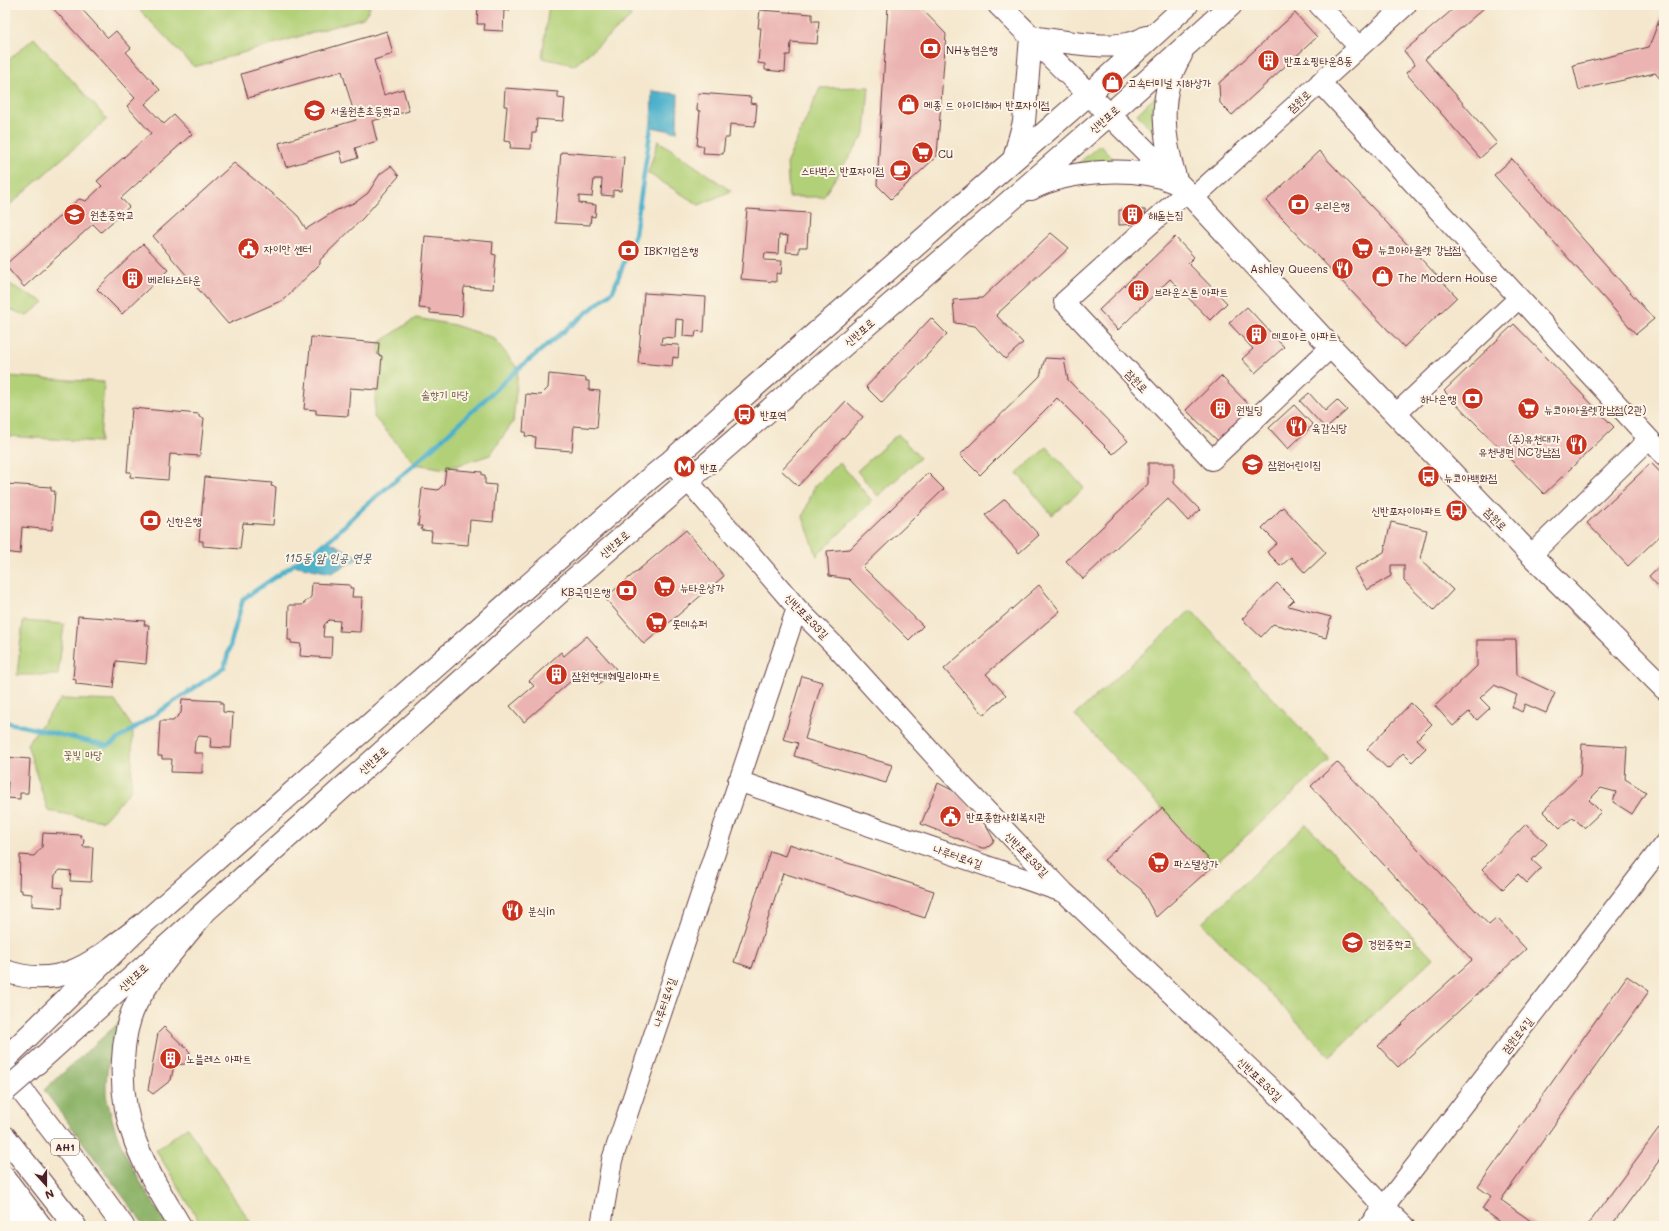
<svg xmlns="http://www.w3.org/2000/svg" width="1669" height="1231" font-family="Mali,'Poor Story',sans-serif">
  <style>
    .green { fill: #b1d077; stroke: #7e7851 }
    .forest { fill: #8cb268; stroke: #6b684a }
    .water { fill: #4bb1ca; stroke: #4a687a }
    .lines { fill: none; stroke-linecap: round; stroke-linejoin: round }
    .stream { stroke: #4bb1ca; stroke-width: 4.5 }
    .building { fill: #ebb4b2 }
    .minor-casing { stroke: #643d43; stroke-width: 22 }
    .major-casing { stroke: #643d43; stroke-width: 24 }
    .highway-casing { stroke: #643d43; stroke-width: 24 }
    .minor { stroke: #fff; stroke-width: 20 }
    .major { stroke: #fff; stroke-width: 22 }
    .highway { stroke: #fff; stroke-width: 22 }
    .major-bridge-casing { stroke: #643d43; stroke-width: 24; stroke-linecap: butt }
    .major-bridge { stroke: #fff; stroke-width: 22 }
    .labels { text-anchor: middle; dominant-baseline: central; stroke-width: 4; stroke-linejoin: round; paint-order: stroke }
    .shield { fill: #fcf5e5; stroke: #7f5f63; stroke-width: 1 }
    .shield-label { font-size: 10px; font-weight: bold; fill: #4a1f2b }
    .poi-label { font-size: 11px; fill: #4a1f2b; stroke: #fcf5e5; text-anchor: start }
    .street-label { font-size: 11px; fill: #4a1f2b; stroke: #fcf5e5 }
    .park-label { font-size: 11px; fill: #695442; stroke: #fcf5e5 }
    .water-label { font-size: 12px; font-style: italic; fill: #4a596b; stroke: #fcf5e5 }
  </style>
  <rect width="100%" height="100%" fill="#fcf5e5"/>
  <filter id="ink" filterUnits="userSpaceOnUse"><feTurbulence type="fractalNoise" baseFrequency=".025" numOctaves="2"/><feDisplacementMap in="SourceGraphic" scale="8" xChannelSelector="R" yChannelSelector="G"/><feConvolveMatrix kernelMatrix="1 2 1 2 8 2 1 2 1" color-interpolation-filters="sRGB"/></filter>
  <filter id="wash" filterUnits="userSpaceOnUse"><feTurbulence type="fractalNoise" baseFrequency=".012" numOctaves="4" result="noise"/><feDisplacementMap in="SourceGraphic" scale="16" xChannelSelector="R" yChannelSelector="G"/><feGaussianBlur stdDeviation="0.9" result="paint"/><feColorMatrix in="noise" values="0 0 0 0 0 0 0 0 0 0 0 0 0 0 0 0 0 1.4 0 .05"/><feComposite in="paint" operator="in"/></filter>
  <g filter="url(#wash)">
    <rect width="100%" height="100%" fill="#f4e7cd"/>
    <!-- green -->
    <path class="green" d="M135,5H369L370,8L363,18L194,67Z
      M549,5H629L631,17L575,65L542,58Z
      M34,38L107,119L5,209V63Z
      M869,87L865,133L823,197H789L787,162L820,88Z
      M1159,93L1157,135L1137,114Z
      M658,141H659L731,191L699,205L648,173Z
      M1100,145L1122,167L1073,168Z
      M5,282L44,302L27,316L5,307Z
      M416,318L454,325L494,338L518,369L513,422L490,455L446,469L415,464L374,417L379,343Z
      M5,376L104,382L100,442L5,436Z
      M898,434L920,458L878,496L857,471Z
      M1047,447L1084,488L1052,515L1017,473Z
      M839,462L872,501L817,556L803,517L814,487Z
      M1191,610L1330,760L1214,865L1075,715Z
      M23,621L64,624L58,675H17Z
      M61,699L115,701L133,728L131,790L103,821L48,811L27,744Z
      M1306,824L1433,958L1330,1056L1202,923Z
      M187,1127L253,1226H202L156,1150Z"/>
    <!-- forest -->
    <path class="forest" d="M123,1019C113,1043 105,1067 106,1093C106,1099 109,1105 110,1111C120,1154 145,1189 167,1226H145L44,1090Z"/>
    <!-- water -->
    <path class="water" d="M652,91L678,94L677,132L651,127Z
      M328,541L360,558L331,573L293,565Z"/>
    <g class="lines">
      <!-- stream -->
      <path class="stream" d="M5,722L108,746L224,668L243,599L328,541L365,506L415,464L518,369L613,291L635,234L651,127"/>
    </g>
    <g id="blocks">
      <!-- building -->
      <path class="building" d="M50,5H78L108,38L116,31L131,48L126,52L160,90L145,104L164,124L174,115L192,134L121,198L129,207L101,232L93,224L24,287L5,265L79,199L86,201L102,186L97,181L151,133L127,106L135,98Z
        M478,5H509V11L504,10L503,31L484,30L485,24H477Z
        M888,5H918L946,34L937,156L891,199L877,185Z
        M1458,5H1481L1484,8L1425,59L1497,143L1480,158L1406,73L1415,65L1404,51Z
        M1664,7V83L1655,73L1579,90L1573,65L1649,47Z
        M760,10L812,14V21H819L817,44L791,42L790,55H786L785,72L765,70V64L758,63L761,28H758Z
        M1295,13L1317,37L1232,115L1220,103L1219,83Z
        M387,31L393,54L374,60L384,95L403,89L409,111L372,121L377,141L355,148L358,158L343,163L340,151L286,167L279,143L356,120L342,71L248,98L241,74Z
        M505,88L558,92V98L565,99L563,121L537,119L536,133H532L531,149L510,148L511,142L504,141L507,106H504Z
        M698,93L751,97L750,103L757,104L755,126L730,124L729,138H725L723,154L703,153L704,146H697L700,111L697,110Z
        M1319,151L1457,297L1404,347L1266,201Z
        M561,152L624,157L621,191L613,190V196L601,195L602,179H594L592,197L579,196V203L596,205L595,217L591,216L590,225L555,223Z
        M1512,159L1654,319L1636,334L1494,175Z
        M234,163L286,205L298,216L306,229L335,211L356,202L368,193L380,174L391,166L399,176L363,218L320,260V264L283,300L228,324L153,236Z
        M747,209L809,213L807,247H799V253L786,252L788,236L779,235L778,254L765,253L764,260L782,261L781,274L776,273V282L741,279Z
        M1119,210H1145L1146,218L1138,224L1119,225Z
        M1051,233L1069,248L996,315L1023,343L1005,359L975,326L955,323L953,300L982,298Z
        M425,236L493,242L492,254L496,255L493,289L464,287L462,316L430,313V309L419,308Z
        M1175,237L1194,257L1188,263L1227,303L1210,320L1170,279L1118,330L1099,310Z
        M143,244L168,270L122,314L97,289Z
        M644,293L706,297L704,332L696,331L695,337L683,336L684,320L676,319L675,338L662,337L661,344L679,345L678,358L673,357L672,366L638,363Z
        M1247,307L1284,347L1255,373L1242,359L1253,349L1229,323Z
        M931,318L947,334L882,403L866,387Z
        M1514,324L1614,427L1544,494L1444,391Z
        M311,337L379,343L378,355L382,356L379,390L350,388L348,416L316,414V410L304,409Z
        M1045,358L1064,359L1068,380L1128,441L1113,454L1057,398L980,475L960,455L1040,376Z
        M549,374L586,378V381H589V390L600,391L597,428L574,426L572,451L535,448L536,437L525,436L526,432H523L526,394L541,395L548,388Z
        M1221,376L1253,409L1219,442L1186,410Z
        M1309,393L1325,411L1337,400L1347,410L1326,429L1300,401Z
        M846,401L863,417L798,486L781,470Z
        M1294,405L1313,425L1288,449L1269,428Z
        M132,408L199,414V417L204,418L200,456L170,454L168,480L130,477L131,472H127Z
        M1148,463H1174V483L1200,510L1188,521L1168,499L1083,579L1066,561L1148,484Z
        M1651,463L1664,476V532L1628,566L1587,523Z
        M446,469L482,472V475H485V484L496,485L493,522L470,520L468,545L431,542L432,531L421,530L422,526H418L422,488L438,490L444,484Z
        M928,473L944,489L863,567L923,626L909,640L849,579L829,576L827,551L850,549Z
        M205,477L272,483L271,486L276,487L273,525L243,523L240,549L203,546V541H199Z
        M5,484L51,487V491H55L52,530L22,527L20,554L5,552Z
        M1005,499L1039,535L1019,553L985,515Z
        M1283,507L1326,553L1305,573L1291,557L1281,566L1267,552L1277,543L1262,528Z
        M1391,522L1427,530L1420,559L1453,590L1434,610L1404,581V565H1391V576L1367,590L1354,569L1384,552Z
        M686,530L724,576L644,644L605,598Z
        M1664,562V593L1649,576Z
        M312,583L350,585V588H353L352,597H362L360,632L339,631L340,621L329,620L324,625L323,637H332L331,658L300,656L301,644L291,643V640H288L289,605H302L311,597Z
        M1277,583L1294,600L1288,606L1331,617L1326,638L1273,624L1261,637L1242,619Z
        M1039,585L1060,611L986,674L1006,695L984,715L944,669Z
        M78,616L145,621L144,625H149L146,664L116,661L113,688L76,684V680L73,679Z
        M587,636L616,669L599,684L586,668L524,722L510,706L534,686L529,681L561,652L564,656Z
        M1477,640H1516L1517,675L1555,693L1546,713L1525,704L1522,712L1512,707L1517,695L1494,685L1480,698L1490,708L1477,720L1469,712L1453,726L1435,706L1477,666Z
        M802,676L822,682L805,739L892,765L886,783L794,756L798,743L783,739Z
        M182,699L221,701V704H223V712L233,713L231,748L210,747L211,737L199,736L195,741L194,753H203L202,773L171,772L172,759H162V756H158L160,721H173L181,713Z
        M1411,703L1432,724L1417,739L1426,748L1412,762L1403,753L1388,769L1367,749Z
        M1582,744L1627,747L1625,779L1646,792L1632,814L1613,802L1616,792L1601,788L1589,800L1601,812L1584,828L1573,817L1560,828L1543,811L1580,775Z
        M5,757L30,759L28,793H20V799L7,798L8,782L5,781Z
        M1337,762L1489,925L1497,918L1526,949L1398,1067L1378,1046L1472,960L1311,786Z
        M938,783L954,791L968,804L985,824L994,840L991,845L986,848H982L921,824Z
        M1162,808L1214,865L1156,917L1141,889L1104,860Z
        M1526,824L1547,844L1532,860L1541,868L1527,883L1518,874L1503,889L1482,869Z
        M43,833L81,835V838L84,839L83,847H93L91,882L70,881L71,871L60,870L55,875L54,887L63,888L62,908L32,906V894L22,893V890H19L20,855L34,856L42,847Z
        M789,844L934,891L925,918L783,873L752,968L734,962L770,851L785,856Z
        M1627,976L1649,991L1501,1200L1538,1226H1506L1482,1209L1491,1196L1478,1187Z
        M164,1027L190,1052L185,1064L174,1065L171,1080L153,1094L148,1090L158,1033Z
        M1664,1122V1154L1611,1226H1587Z"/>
    </g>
  </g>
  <g filter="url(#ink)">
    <use href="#blocks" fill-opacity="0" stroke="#643d43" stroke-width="1"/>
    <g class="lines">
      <defs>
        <path id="minor" d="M1319,5L1359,47
          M1320,82L1664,455
          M1186,192L1064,302L1212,460L1331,347
          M1193,198L1406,5
          M1396,414L1519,298
          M671,461L797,608L836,647L941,763L1064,892L1283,1100L1378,1201L1404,1226
          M1531,555L1649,439
          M738,781L1060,891
          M5,1177L42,1226
          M5,1201L25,1226
          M601,1226L612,1160L797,608
          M1369,1226L1664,844"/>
        <path id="major" d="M999,5L1193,198L1331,347L1527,551L1664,688
          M1031,37C1062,41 1120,54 1146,37
          M1014,159L1024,122L1031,37
          M1176,180C1163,139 1157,94 1181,55
          M1031,189C1068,170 1136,165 1174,182
          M5,1059L143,924L649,479L671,461L721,416L1089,94L1187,5
          M28,1071L570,583L1109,115L1231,5"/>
        <path id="highway" d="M5,971C66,992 98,957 143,924
          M5,1069L66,1148L123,1226
          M5,1137L75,1226
          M180,1226C147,1170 119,1128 123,1060C124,1040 127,1020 137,1002C155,970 181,942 203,914"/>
      </defs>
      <!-- minor casing -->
      <use href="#minor" class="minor-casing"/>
      <!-- major casing -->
      <use href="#major" class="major-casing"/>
      <!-- highway casing -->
      <use href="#highway" class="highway-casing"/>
      <!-- minor -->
      <use href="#minor" class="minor"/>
      <!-- major -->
      <use href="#major" class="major"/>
      <!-- highway -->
      <use href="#highway" class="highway"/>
      <defs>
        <path id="major-bridge" d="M5,1091L28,1071"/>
      </defs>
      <!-- major-bridge casing -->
      <use href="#major-bridge" class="major-bridge-casing"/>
      <!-- major-bridge -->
      <use href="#major-bridge" class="major-bridge"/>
    </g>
  </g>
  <!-- icons -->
  <defs>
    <symbol id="bank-disc" viewBox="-11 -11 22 22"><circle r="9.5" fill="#c8321e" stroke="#fcf5e5"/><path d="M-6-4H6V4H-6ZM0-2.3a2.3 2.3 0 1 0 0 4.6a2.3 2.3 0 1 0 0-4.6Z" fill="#fff"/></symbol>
    <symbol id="building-disc" viewBox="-11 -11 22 22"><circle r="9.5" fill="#c8321e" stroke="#fcf5e5"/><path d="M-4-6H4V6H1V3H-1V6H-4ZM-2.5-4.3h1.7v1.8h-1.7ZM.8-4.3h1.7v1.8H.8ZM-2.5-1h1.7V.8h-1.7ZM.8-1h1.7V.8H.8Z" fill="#fff"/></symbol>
    <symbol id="shop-disc" viewBox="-11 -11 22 22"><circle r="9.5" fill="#c8321e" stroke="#fcf5e5"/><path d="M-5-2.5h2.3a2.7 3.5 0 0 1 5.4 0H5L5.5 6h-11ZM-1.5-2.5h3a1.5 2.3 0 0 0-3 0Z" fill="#fff"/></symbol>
    <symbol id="school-disc" viewBox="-11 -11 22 22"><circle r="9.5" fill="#c8321e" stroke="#fcf5e5"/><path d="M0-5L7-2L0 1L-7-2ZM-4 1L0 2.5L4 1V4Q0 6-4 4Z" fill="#fff"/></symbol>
    <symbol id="supermarket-disc" viewBox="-11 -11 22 22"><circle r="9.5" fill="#c8321e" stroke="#fcf5e5"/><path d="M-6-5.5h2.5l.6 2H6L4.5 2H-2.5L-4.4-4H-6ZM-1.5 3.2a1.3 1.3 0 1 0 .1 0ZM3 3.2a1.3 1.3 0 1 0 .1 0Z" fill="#fff"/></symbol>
    <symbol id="cafe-disc" viewBox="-11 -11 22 22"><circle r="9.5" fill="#c8321e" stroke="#fcf5e5"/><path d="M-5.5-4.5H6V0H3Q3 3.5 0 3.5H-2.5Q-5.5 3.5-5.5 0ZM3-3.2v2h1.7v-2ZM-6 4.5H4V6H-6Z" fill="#fff"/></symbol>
    <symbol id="civic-disc" viewBox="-11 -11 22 22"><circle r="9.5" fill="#c8321e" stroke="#fcf5e5"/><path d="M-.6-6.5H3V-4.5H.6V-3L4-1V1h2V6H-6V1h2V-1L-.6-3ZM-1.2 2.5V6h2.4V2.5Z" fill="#fff"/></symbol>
    <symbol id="restaurant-disc" viewBox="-11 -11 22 22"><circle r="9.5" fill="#c8321e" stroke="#fcf5e5"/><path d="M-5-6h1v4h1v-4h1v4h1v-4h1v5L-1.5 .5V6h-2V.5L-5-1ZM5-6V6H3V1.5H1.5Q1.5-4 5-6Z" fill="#fff"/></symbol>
    <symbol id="bus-disc" viewBox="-11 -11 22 22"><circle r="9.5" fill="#c8321e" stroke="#fcf5e5"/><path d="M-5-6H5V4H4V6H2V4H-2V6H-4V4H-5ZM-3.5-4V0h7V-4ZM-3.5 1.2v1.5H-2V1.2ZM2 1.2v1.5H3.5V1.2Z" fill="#fff"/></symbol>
    <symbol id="metro-disc" viewBox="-11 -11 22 22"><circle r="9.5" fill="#c8321e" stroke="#fcf5e5"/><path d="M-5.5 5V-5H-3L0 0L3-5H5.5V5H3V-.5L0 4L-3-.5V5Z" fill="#fff"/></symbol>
  </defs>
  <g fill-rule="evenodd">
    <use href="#bank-disc" x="918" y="36" width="25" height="25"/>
    <use href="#building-disc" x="1256" y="48" width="25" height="25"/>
    <use href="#shop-disc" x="1100" y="70" width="25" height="25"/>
    <use href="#shop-disc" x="896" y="92" width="25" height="25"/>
    <use href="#school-disc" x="302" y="98" width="25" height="25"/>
    <use href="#supermarket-disc" x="910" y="140" width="25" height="25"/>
    <use href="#cafe-disc" x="888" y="158" width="25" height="25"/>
    <use href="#bank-disc" x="1286" y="192" width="25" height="25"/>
    <use href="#school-disc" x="62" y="202" width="25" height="25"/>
    <use href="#building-disc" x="1120" y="202" width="25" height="25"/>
    <use href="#civic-disc" x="236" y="236" width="25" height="25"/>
    <use href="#supermarket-disc" x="1350" y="236" width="25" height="25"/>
    <use href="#bank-disc" x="616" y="238" width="25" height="25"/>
    <use href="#restaurant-disc" x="1330" y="256" width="25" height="25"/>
    <use href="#shop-disc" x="1370" y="264" width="25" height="25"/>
    <use href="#building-disc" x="120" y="266" width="25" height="25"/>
    <use href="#building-disc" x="1126" y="278" width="25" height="25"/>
    <use href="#building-disc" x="1244" y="322" width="25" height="25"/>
    <use href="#bank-disc" x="1460" y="386" width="25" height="25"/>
    <use href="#building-disc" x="1208" y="396" width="25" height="25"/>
    <use href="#supermarket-disc" x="1516" y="396" width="25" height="25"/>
    <use href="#bus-disc" x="732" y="402" width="25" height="25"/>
    <use href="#restaurant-disc" x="1284" y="414" width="25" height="25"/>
    <use href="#restaurant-disc" x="1564" y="432" width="25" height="25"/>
    <use href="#school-disc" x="1240" y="452" width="25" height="25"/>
    <use href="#metro-disc" x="672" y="454" width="25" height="25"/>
    <use href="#bus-disc" x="1416" y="464" width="25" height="25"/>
    <use href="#bus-disc" x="1444" y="498" width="25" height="25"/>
    <use href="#bank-disc" x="138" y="508" width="25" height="25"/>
    <use href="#supermarket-disc" x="652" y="574" width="25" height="25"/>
    <use href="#bank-disc" x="614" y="578" width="25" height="25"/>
    <use href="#supermarket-disc" x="644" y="610" width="25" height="25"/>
    <use href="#building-disc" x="544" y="662" width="25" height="25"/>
    <use href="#civic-disc" x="938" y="804" width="25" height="25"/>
    <use href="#supermarket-disc" x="1146" y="850" width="25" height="25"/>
    <use href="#restaurant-disc" x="500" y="898" width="25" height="25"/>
    <use href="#school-disc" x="1340" y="930" width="25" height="25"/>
    <use href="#building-disc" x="158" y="1046" width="25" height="25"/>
  </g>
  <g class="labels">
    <!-- shield labels -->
    <rect class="shield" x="51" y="1139" width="28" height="16" rx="3"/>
    <g class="shield-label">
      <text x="65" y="1147">AH1</text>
    </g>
    <!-- poi labels -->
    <g class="poi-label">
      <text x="946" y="49">NH농협은행</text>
      <text x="1284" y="60">반포쇼핑타운8동</text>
      <text x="1128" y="82">고속터미널 지하상가</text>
      <text x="924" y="104">메종 드 아이디헤어 반포자이점</text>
      <text x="330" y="110">서울원촌초등학교</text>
      <text x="938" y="153">CU</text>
      <text x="884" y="170" text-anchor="end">스타벅스 반포자이점</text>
      <text x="1314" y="205">우리은행</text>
      <text x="90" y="214">원촌중학교</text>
      <text x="1148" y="214">해돋는집</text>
      <text x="264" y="248">자이안 센터</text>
      <text x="1378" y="249">뉴코아아울렛 강남점</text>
      <text x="644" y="250">IBK기업은행</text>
      <text x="1328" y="268" text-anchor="end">Ashley Queens</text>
      <text x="1398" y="277">The Modern House</text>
      <text x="148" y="279">베리타스타운</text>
      <text x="1154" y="291">브라운스톤 아파트</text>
      <text x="1272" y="335">데뜨아르 아파트</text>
      <text x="1456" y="398" text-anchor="end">하나은행</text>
      <text x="1236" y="409">원빌딩</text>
      <text x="1544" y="409">뉴코아아울렛강남점(2관)</text>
      <text x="760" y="414">반포역</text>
      <text x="1312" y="427">육갑식당</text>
      <text x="1560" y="438" text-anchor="end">(주)유천대가<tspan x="1560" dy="13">유천냉면 NC강남점</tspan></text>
      <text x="1268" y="464">잠원어린이집</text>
      <text x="700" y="467">반포</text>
      <text x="1444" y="477">뉴코아백화점</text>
      <text x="1442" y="510" text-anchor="end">신반포자이아파트</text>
      <text x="166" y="520">신한은행</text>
      <text x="680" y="587">뉴타운상가</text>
      <text x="610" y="591" text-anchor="end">KB국민은행</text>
      <text x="672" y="623">롯데슈퍼</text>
      <text x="572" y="675">잠원현대훼밀리아파트</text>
      <text x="966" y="816">반포종합사회복지관</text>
      <text x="1174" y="863">파스텔상가</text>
      <text x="528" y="910">분식in</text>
      <text x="1368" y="943">경원중학교</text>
      <text x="186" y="1058">노블레스 아파트</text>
    </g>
    <!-- street labels -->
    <g class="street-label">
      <text transform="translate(1299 101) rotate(-43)">잠원로</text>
      <text transform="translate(1104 119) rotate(-41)">신반포로</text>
      <text transform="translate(859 332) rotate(-41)">신반포로</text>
      <text transform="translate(1137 381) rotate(47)">잠원로</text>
      <text transform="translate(1496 519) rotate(46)">잠원로</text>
      <text transform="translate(614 544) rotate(-41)">신반포로</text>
      <text transform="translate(807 616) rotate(46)">신반포로33길</text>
      <text transform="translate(373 760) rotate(-42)">신반포로</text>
      <text transform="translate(1027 854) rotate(46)">신반포로33길</text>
      <text transform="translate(958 856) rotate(19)">나루터로4길</text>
      <text transform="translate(133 977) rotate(-42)">신반포로</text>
      <text transform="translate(664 1002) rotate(-72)">나루터로4길</text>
      <text transform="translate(1517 1035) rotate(-52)">잠원로4길</text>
      <text transform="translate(1260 1079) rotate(44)">신반포로33길</text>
    </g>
    <!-- park labels -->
    <g class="park-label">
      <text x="445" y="394">솔향기 마당</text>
      <text x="83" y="754">꽃빛 마당</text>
    </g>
    <!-- water labels -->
    <g class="water-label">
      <text x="328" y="557">115동 앞 인공 연못</text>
    </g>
  </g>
  <!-- margin -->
  <rect width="1669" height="1231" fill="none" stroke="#fcf5e5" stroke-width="20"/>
  <!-- north arrow -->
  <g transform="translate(46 1185) rotate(159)" stroke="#fcf5e5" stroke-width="3" paint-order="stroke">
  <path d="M0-3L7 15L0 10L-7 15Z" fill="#4a1f2b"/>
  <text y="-6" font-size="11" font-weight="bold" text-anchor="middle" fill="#4a1f2b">N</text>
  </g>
</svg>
